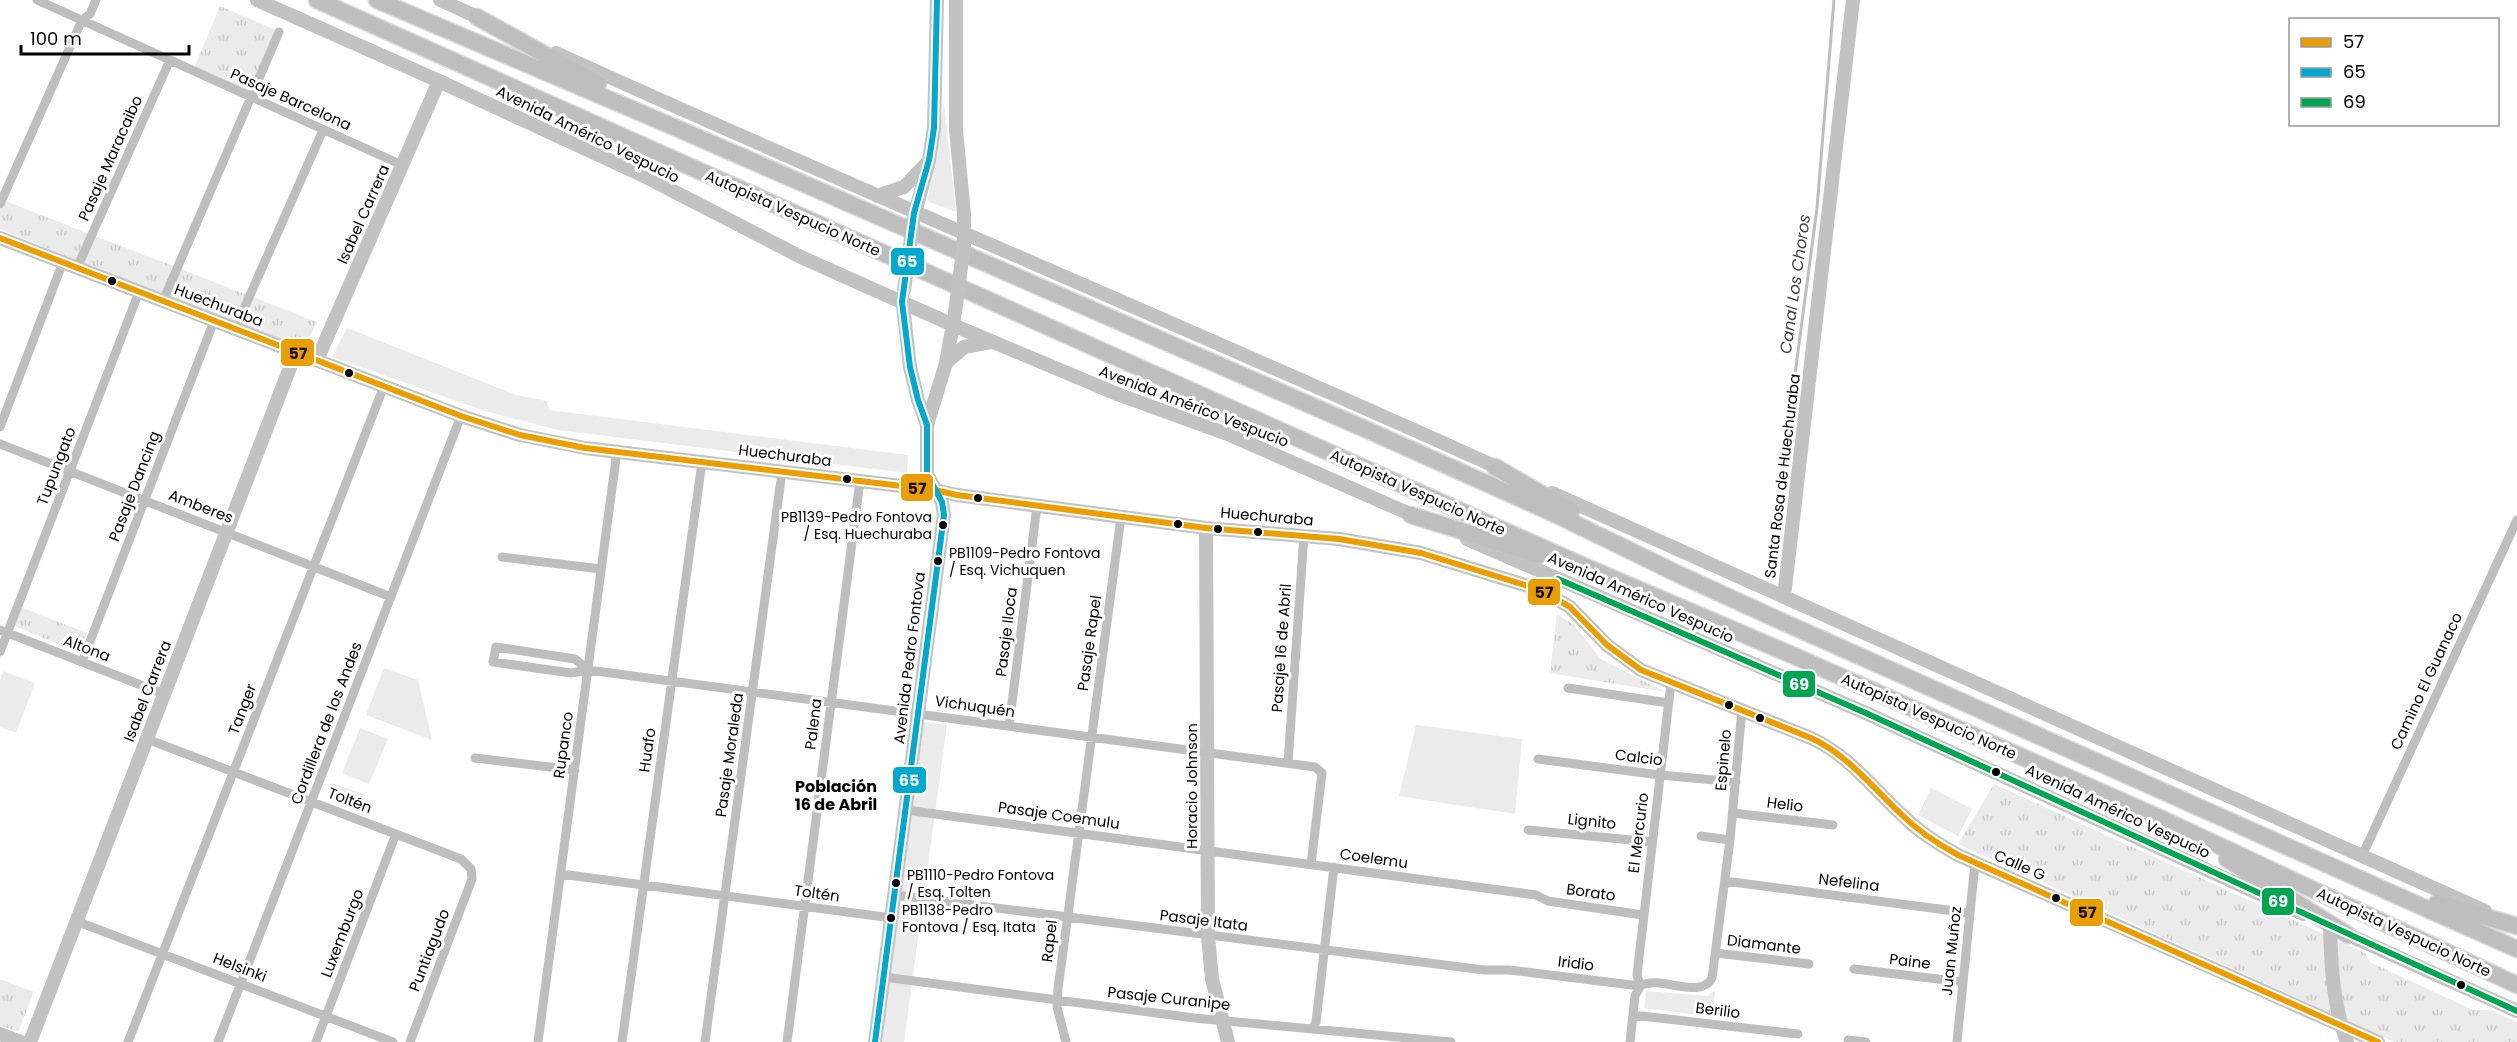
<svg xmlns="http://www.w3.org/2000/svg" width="2517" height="1042" font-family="Poppins,sans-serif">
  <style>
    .green { fill: #ebebeb }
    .park { fill: url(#park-tufts) }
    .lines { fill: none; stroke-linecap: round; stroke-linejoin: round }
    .stream { stroke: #bdbdbd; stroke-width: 3 }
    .highway-casing { stroke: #dbdbdb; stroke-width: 19 }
    .street { stroke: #bebebe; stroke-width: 9 }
    .secondary { stroke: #c2c2c2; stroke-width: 14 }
    .highway { stroke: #bebebe; stroke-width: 16 }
    .secondary-bridge { stroke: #c2c2c2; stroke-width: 14 }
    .bus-1-casing { stroke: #fff; stroke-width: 10 }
    .bus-2-casing { stroke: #fff; stroke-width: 10 }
    .bus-3-casing { stroke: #fff; stroke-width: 10 }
    .bus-1 { stroke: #eb9e00; stroke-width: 6 }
    .bus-2 { stroke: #00a9ce; stroke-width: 6 }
    .bus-3 { stroke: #00a651; stroke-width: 6 }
    .bus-dot { fill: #000; stroke: #fff; stroke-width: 2 }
    .labels { text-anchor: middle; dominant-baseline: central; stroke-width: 6; stroke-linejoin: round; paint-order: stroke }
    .bus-label { font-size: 14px; fill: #000; stroke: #fff; text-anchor: start }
    .street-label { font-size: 15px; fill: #000; stroke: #fff }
    .water-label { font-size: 16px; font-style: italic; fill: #424242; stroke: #fff }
    .neighbourhood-label { font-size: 16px; font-weight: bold; fill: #000; stroke: #fff }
    .line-badge { stroke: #fff; stroke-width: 2 }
    .badge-label { font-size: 16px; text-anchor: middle; font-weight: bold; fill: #fff }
    .pale-badge-label { font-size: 16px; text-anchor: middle; font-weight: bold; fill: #111 }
  </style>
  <defs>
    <pattern id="park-tufts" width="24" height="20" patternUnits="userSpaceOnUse" patternTransform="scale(1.5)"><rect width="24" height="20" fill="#ebebeb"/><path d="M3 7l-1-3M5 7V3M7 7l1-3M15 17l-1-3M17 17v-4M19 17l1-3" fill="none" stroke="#c8c8c8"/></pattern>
  </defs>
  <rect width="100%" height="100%" fill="#fff"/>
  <!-- green -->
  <path class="green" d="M944,103L956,212L927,201Z
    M347,328L516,395L547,401L549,410L908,455L907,473L558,430L485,411L332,357Z
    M384,668L418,680L432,740L366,715Z
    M3,671L35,683L16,733L0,727V681Z
    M924,722L947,725L904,1042H881Z
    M1416,725L1522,739L1515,814L1399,796Z
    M360,728L388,739L369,784L342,773Z
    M1931,788L1972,809L1958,836L1918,815Z
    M1715,990L1713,1017L1644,1008L1646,991L1707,996Z"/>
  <!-- park -->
  <path class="park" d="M220,6L276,30L250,92L194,68Z
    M0,199L317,322L305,348L229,322L0,229Z
    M20,607L87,633L79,653L13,625Z
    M1557,614L1574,625L1601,659L1665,692L1550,673Z
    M332,783L366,795L360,810L327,797Z
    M1994,784L2365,953L2370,962L2473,1010H2490L2517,1022V1042H2394L1958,844Z
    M0,979L34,992L18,1032L0,1025Z"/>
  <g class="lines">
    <!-- stream -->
    <path class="stream" d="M1769,571L1817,208L1834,0"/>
    <defs>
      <path id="highway" d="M317,0L1579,564L1792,655L2162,819L2517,985
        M377,0L674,127L1372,432L1557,515L1678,574L1783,622L2517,949
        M477,17L598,84
        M1495,467L1571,511
        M1411,515L1539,555
        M2227,859L2348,935
        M2437,903L2517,926"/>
    </defs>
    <!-- highway casing -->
    <use href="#highway" class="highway-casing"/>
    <!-- street -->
    <path class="street" d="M37,0L402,165
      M0,204L82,20L90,14L96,0
      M77,268L170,60
      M163,301L279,32
      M235,329L323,130
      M0,427L63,262
      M0,444L391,597
      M502,557L601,569
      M0,630L164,694
      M0,652L139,292
      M82,662L214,321
      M588,670L575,659L496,647L493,662L571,673L588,670L1315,767L1322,773L1311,864
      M1568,688L1669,703
      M1009,726L1037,506
      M147,739L461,859L471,869L472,879L410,1042
      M475,758L575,770
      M1538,759L1660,775L1736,782
      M1288,763L1304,535
      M906,810L1536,895L1548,901L1643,915
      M1733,813L1833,825
      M1528,830L1652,842
      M1701,836L1730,840
      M2363,854L2517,520
      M561,874L892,918
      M1725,881L1970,913
      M895,895L1484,970H1509L1640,986
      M76,921L393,1042
      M1716,953L1809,964
      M1854,969L1963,982
      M884,977L1194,1018L1451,1042
      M1640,986L1637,975L1671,683
      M1633,1015L1798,1034
      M1313,1028L1316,1022L1334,867
      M1848,1040L1866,1042
      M128,1042L384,386
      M218,1042L461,416
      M316,1042L396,834
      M538,1042L617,451
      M622,1042L702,462
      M705,1042L782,472
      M787,1042L860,481
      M1066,1042L1057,1007L1058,989L1121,517
      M1630,1042L1635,996L1640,986C1660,974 1700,1001 1712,978L1730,840L1742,709
      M1957,1042L1975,863"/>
    <!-- secondary -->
    <path class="secondary" d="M257,0L439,81L646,177L801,257L953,325L1117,394L1230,435L1419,518
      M440,0L484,20
      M956,0V130L964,214V243
      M556,53C871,196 1190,328 1505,471
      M877,196L904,187L926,164
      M913,221L929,160L934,128L937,0
      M0,238L461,416L520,435L585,448L935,490L957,495L1206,528L1339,539L1421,553L1541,590L1570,607L1607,645L1641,670L1811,738C1848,755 1872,787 1902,815C1918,831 1938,844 1958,855L2378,1042
      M317,360L439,81
      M946,363L964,347L991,342
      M927,425L946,363L954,318
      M1552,493L2485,911
      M1206,528L1208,936L1212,979L1228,1042
      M1467,539L1868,714L2303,914
      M1784,597L1853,0
      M2330,927C2331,966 2333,1006 2347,1042
      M2340,931L2517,1011
      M0,1034L21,1042
      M30,1042L296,352
      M875,1042L944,515L942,502L927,474V425L918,400L910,367L902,297"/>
    <!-- highway -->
    <use href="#highway" class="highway"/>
    <!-- secondary-bridge -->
    <path class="secondary-bridge" d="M904,290L913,223
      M955,313L964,244"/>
    <defs>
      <path id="bus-1" d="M0,238L461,416L520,435L585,448L935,490L957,495L1206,528L1339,539L1421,553L1541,590L1570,607L1607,645L1641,670L1811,738C1848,755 1872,787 1902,815C1918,831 1938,844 1958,855L2378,1042"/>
      <path id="bus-2" d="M875,1042L944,515L942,502L927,474V425L918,400L910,367L902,302L914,213L929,160L934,128L937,0"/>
      <path id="bus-3" d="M1558,579L1868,714L2517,1011"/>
    </defs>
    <!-- bus-1 casing -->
    <use href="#bus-1" class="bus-1-casing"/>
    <!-- bus-2 casing -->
    <use href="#bus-2" class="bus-2-casing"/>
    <!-- bus-3 casing -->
    <use href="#bus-3" class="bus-3-casing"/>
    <!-- bus-1 -->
    <use href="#bus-1" class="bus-1"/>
    <!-- bus-2 -->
    <use href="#bus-2" class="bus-2"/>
    <!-- bus-3 -->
    <use href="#bus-3" class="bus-3"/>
  </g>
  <!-- markers -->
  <g class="bus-dot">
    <circle cx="112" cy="281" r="5"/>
    <circle cx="349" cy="373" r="5"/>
    <circle cx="847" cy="479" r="5"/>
    <circle cx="978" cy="498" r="5"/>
    <circle cx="1178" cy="524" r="5"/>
    <circle cx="943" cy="525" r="5"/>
    <circle cx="1218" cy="529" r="5"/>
    <circle cx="1258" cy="532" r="5"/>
    <circle cx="938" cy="561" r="5"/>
    <circle cx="1729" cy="705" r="5"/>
    <circle cx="1760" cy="718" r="5"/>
    <circle cx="1996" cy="772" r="5"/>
    <circle cx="896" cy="883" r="5"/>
    <circle cx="2056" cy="898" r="5"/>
    <circle cx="891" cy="918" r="5"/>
    <circle cx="2461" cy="985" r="5"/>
  </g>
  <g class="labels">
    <!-- bus labels -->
    <g class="bus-label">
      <text x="932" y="517" text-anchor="end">PB1139-Pedro Fontova<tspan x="932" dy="17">/ Esq. Huechuraba</tspan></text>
      <text x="949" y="553">PB1109-Pedro Fontova<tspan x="949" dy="17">/ Esq. Vichuquen</tspan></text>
      <text x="907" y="875">PB1110-Pedro Fontova<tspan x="907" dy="17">/ Esq. Tolten</tspan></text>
      <text x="902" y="910">PB1138-Pedro<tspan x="902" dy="17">Fontova / Esq. Itata</tspan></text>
    </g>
    <!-- street labels -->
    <g class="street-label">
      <text transform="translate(291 99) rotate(24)">Pasaje Barcelona</text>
      <text transform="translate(588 134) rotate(26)">Avenida Américo Vespucio</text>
      <text transform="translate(110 158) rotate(-66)">Pasaje Maracaibo</text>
      <text transform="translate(793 213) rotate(24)">Autopista Vespucio Norte</text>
      <text transform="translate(363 214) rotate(-66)">Isabel Carrera</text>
      <text transform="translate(219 305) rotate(21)">Huechuraba</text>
      <text transform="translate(1194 406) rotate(21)">Avenida Américo Vespucio</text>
      <text transform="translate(785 455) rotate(7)">Huechuraba</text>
      <text transform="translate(56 466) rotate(-69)">Tupungato</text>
      <text transform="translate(1782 476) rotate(-83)">Santa Rosa de Huechuraba</text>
      <text transform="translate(134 486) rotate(-69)">Pasaje Dancing</text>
      <text transform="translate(1418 492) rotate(24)">Autopista Vespucio Norte</text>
      <text transform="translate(201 506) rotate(21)">Amberes</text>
      <text transform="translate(1267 516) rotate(5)">Huechuraba</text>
      <text transform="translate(1641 597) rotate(24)">Avenida Américo Vespucio</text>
      <text transform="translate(1006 632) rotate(-83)">Pasaje Iloca</text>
      <text transform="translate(1089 643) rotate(-82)">Pasaje Rapel</text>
      <text transform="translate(87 648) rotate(21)">Altona</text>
      <text transform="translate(1281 648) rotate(-86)">Pasaje 16 de Abril</text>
      <text transform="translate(909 658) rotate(-83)">Avenida Pedro Fontova</text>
      <text transform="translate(2426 681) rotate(-65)">Camino El Guanaco</text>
      <text transform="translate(147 691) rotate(-69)">Isabel Carrera</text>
      <text transform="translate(975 706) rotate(8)">Vichuquén</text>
      <text transform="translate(242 709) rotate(-69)">Tanger</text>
      <text transform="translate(1929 716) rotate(24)">Autopista Vespucio Norte</text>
      <text transform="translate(326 723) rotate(-69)">Cordillera de los Andes</text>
      <text transform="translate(813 724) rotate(-83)">Palena</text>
      <text transform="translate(563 745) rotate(-82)">Rupanco</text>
      <text transform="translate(647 750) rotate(-82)">Huafo</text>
      <text transform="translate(729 755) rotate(-82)">Pasaje Moraleda</text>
      <text transform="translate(1639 757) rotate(7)">Calcio</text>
      <text transform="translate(1723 760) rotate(-85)">Espinelo</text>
      <text transform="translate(1191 786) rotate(-90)">Horacio Johnson</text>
      <text transform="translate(350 800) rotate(21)">Toltén</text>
      <text transform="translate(1785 804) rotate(7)">Helio</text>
      <text transform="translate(2118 811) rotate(25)">Avenida Américo Vespucio</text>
      <text transform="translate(1059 815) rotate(8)">Pasaje Coemulu</text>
      <text transform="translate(1592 821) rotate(6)">Lignito</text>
      <text transform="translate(1638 833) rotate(-83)">El Mercurio</text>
      <text transform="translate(1374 858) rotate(8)">Coelemu</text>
      <text transform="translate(2020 865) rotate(24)">Calle G</text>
      <text transform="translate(1849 882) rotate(7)">Nefelina</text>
      <text transform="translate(1591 892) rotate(8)">Borato</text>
      <text transform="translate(817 893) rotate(8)">Toltén</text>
      <text transform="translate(1204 920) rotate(7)">Pasaje Itata</text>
      <text transform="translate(2404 932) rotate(25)">Autopista Vespucio Norte</text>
      <text transform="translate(342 933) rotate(-69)">Luxemburgo</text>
      <text transform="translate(1049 941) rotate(-83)">Rapel</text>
      <text transform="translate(1764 944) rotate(7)">Diamante</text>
      <text transform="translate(429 950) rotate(-69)">Puntiagudo</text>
      <text transform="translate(1951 951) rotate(-84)">Juan Muñoz</text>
      <text transform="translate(1910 961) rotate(7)">Paine</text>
      <text transform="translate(1576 963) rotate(7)">Iridio</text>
      <text transform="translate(240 967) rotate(21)">Helsinki</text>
      <text transform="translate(1169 998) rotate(6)">Pasaje Curanipe</text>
      <text transform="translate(1718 1010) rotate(7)">Berilio</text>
    </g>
    <!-- water labels -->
    <g class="water-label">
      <text transform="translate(1795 284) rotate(-82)">Canal Los Choros</text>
    </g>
    <!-- neighbourhood labels -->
    <g class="neighbourhood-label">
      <text x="836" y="786">Población<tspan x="836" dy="18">16 de Abril</tspan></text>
    </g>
  </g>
  <g class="line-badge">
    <rect x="890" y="247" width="35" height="29" rx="6" fill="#00a9ce"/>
    <rect x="280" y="338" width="35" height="29" rx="6" fill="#eb9e00"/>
    <rect x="900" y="473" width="34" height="29" rx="6" fill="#eb9e00"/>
    <rect x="1527" y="578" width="34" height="28" rx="6" fill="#eb9e00"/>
    <rect x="1782" y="670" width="34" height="28" rx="6" fill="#00a651"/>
    <rect x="892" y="766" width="35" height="28" rx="6" fill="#00a9ce"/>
    <rect x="2261" y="887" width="34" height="29" rx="6" fill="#00a651"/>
    <rect x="2069" y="898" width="35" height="29" rx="6" fill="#eb9e00"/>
  </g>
  <g class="badge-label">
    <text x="907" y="267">65</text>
    <text x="1799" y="690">69</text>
    <text x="909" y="786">65</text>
    <text x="2278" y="907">69</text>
  </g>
  <g class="pale-badge-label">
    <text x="298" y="359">57</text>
    <text x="917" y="494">57</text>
    <text x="1544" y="598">57</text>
    <text x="2087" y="918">57</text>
  </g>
  <!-- legend -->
  <rect x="2289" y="18" width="210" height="108" fill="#ffffff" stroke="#999999" stroke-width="1.5"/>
  <rect x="2301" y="38" width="30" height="9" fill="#eb9e00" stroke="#999999" stroke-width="1.5"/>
  <text x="2343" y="48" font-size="18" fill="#000000">57</text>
  <rect x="2301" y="68" width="30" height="9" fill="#00a9ce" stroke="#999999" stroke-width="1.5"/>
  <text x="2343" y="78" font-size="18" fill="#000000">65</text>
  <rect x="2301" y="98" width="30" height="9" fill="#00a651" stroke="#999999" stroke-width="1.5"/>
  <text x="2343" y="108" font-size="18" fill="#000000">69</text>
  <!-- scale -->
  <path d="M21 45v9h168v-9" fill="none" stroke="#000000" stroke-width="3"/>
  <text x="30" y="45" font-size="18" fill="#000000" stroke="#ffffff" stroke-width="4.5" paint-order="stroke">100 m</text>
</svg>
